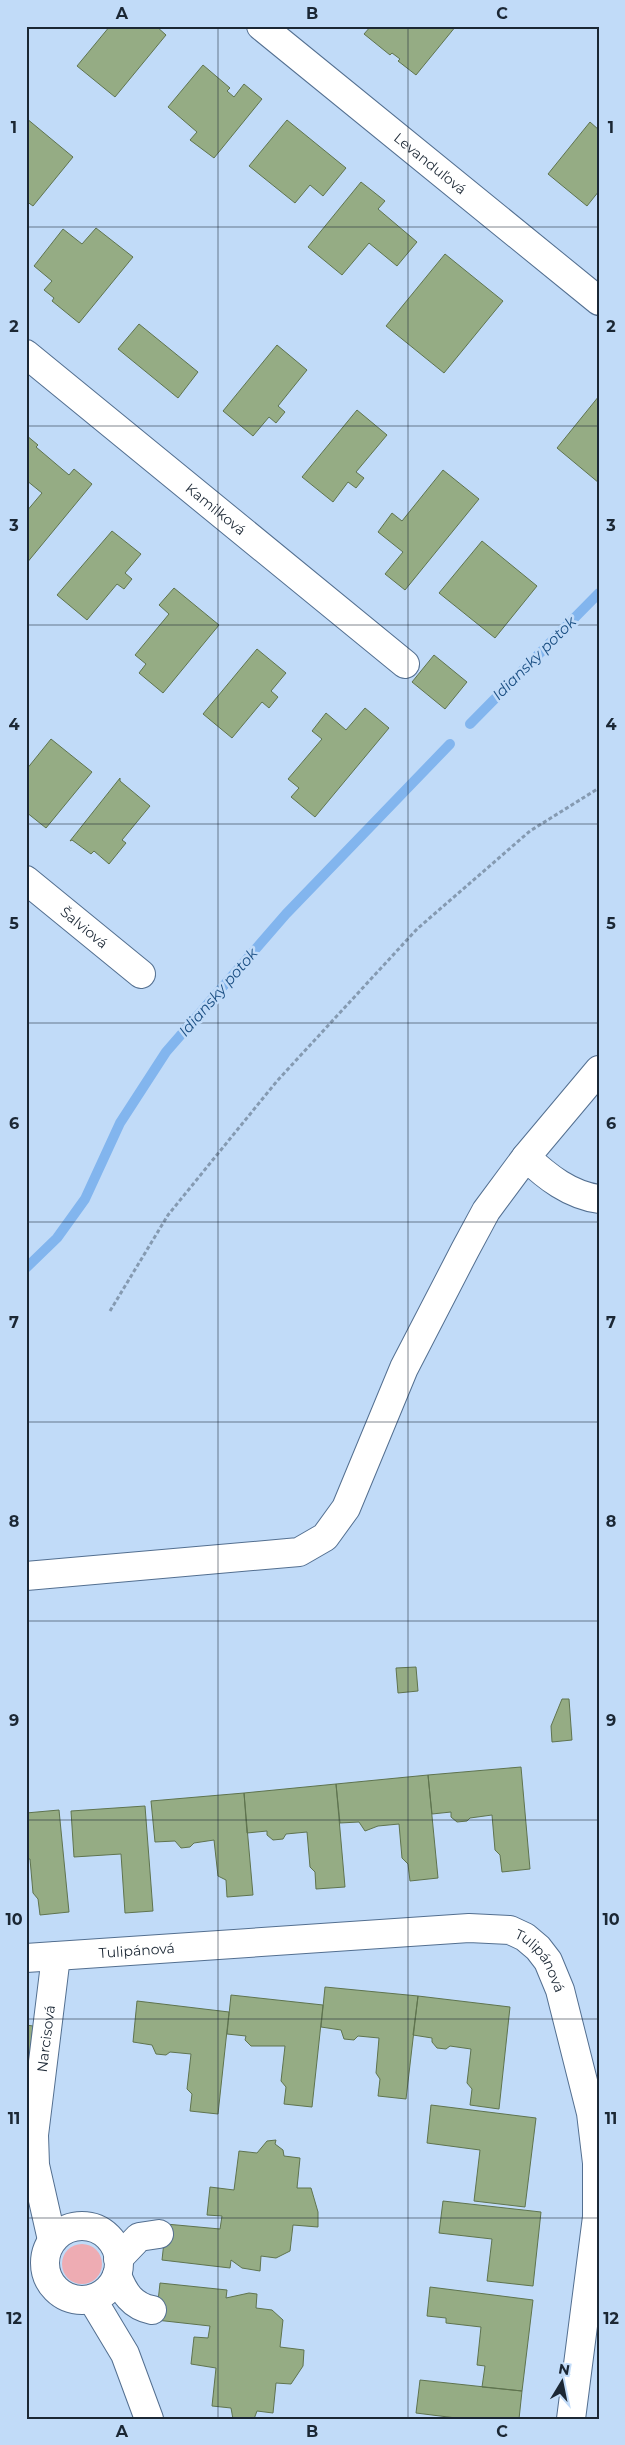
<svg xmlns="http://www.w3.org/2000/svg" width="625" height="2445" font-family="Montserrat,sans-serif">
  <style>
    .green { fill: #eeacb3 }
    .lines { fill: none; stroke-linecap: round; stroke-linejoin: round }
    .stream { stroke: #82b5ee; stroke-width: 10 }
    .building { fill: #95ac84; stroke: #5f744f }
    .street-casing { stroke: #536f90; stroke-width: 30 }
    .path { stroke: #859ab1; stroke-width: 3; stroke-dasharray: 4 2.5; stroke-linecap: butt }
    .street { stroke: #fff; stroke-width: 28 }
    .grid { fill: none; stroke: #1b2734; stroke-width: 1; stroke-opacity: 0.55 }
    .labels { text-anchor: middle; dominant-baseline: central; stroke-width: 5; stroke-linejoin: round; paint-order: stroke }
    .street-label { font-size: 14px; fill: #1b2734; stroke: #c1dbf8 }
    .water-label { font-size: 15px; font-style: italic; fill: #1b4f83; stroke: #c1dbf8 }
    .neatline { fill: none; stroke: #1b2734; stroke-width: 2 }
    .grid-label { font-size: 16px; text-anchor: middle; font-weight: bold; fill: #1b2734 }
  </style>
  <rect width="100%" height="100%" fill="#c1dbf8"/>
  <!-- green -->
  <path class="green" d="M62 2264a20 20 0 1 1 40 0a20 20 0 1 1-40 0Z"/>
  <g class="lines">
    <!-- stream -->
    <path class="stream" d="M470,724L599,593
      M26,1268L57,1238L85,1199L120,1123L166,1052L286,914L450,744"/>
  </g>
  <!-- building -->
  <path class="building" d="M110,26H156L166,35L115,97L77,66Z
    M371,26H456L416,75L398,61L400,59L392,53L390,55L364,34Z
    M203,65L230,88L227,91L234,97L244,84L262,99L214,158L190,140L197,132L168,107Z
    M26,118L73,157L33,206L26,201Z
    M287,120L346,168L323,196L310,185L295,203L249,166Z
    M590,122L599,130V191L587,206L548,174Z
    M361,182L385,201L378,209L417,242L397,266L369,243L342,275L308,247Z
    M96,228L133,257L79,323L52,301L54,298L44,290L52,281L34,266L63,229L82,244Z
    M445,254L503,301L444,373L386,326Z
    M139,324L198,372L178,398L118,349Z
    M277,345L307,370L278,406L285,412L276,423L269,417L253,436L223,411Z
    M599,396V483L557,448Z
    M357,410L387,435L356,472L364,478L356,488L348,482L333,502L302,477Z
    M26,435L38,445L36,447L69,475L74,469L92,484L26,564V512L42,493L26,480Z
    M443,470L479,499L405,590L385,574L403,552L378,532L392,513L402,521Z
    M112,531L141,554L125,573L132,579L124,589L117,584L87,620L57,595Z
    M482,541L537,586L495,638L439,593Z
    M174,588L219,625L163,693L139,673L146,664L135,655L169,614L159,605Z
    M257,649L286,673L271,691L278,697L269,708L262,702L232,738L203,714Z
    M434,655L467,682L445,709L412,682Z
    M365,708L389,728L315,817L291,797L299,788L288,779L322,739L312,731L326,713L346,730Z
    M51,739L92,772L46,828L26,812V770Z
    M120,778V781L150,806L122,840L126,843L109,864L94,851L91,854L72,840L70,841Z
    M416,1667L418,1691L398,1693L396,1668Z
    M562,1699H569L572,1740L552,1742L551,1726Z
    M521,1767L530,1869L502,1872L500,1855L495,1850L492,1815L470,1818L467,1821L457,1822L451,1817V1812L432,1814L428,1775Z
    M428,1775L438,1878L410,1881L408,1864L402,1858L399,1824L378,1826L365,1831L359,1822L340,1823L336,1784Z
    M336,1784L345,1887L316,1889L315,1872L310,1867L307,1832L286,1834L283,1839L273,1840L267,1835V1831L247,1833L244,1793Z
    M244,1793L253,1895L227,1897L226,1880L218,1876L214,1840L194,1843L190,1847L181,1848L175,1841L155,1842L151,1801Z
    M145,1806L153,1911L125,1913L121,1854L74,1857L71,1811Z
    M59,1810L69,1912L40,1915L38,1899L33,1893L30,1859H26V1813Z
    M325,1987L418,1996L406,2099L378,2096L380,2079L376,2073L379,2038L358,2036L354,2040L344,2039L341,2030L321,2027Z
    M231,1995L323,2005L312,2107L284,2104L286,2087L281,2081L285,2046H251L245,2040L246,2036L227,2034Z
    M418,1996L510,2007L499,2109L470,2105L472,2089L467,2083L471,2049L450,2046L446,2049L437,2048L432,2042V2038L413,2035Z
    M137,2001L229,2012L218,2114L190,2111L192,2094L187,2089L191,2054L170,2052L166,2055L156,2054L152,2045L133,2042Z
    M26,2025L33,2026L26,2093Z
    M431,2105L536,2118L525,2207L474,2201L480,2150L427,2143Z
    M276,2140L275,2144L283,2150L284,2156L300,2158L297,2188H311L318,2212V2227L293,2225L290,2251L276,2258L261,2256L260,2271L242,2268L231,2260L230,2268L162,2260L166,2224L220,2229L222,2216L207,2215L210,2187L234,2190L239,2151L257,2153L267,2141Z
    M443,2201L541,2212L533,2286L487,2281L492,2239L439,2233Z
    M160,2283L227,2290L226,2298L249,2293L257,2294L256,2308L272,2310L283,2320L280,2347L304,2350L303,2366L291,2384L276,2383L273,2413L257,2411L254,2419H233L231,2408L212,2406L216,2368L191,2364L194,2337L208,2338L210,2326L156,2320Z
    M430,2287L533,2300L522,2391L482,2387L485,2366L477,2365L481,2327L446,2323V2318L427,2316Z
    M420,2380L522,2391L519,2419H464L416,2413Z"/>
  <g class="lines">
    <defs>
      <g id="street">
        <path id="s1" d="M261,26L599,301"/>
        <path id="s2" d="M26,354L405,664"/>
        <path id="s3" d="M26,880L141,974"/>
        <path d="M526,1157L599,1070"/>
        <path d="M26,1576L299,1552L325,1537L346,1508L404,1368L465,1250L486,1211L526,1157C547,1177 570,1195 599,1199"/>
        <path id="s4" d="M26,1958L469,1928L510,1930L525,1937L538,1948L548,1961L560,1990L591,2113L597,2163V2217L571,2419"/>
        <circle cx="82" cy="2263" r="37"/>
        <path id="s5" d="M52,2240L35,2165L34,2135L56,1956"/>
        <path d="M118,2259L139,2237L159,2234"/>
        <path d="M117,2275C124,2293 132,2306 152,2310"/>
        <path d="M92,2299L125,2354L149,2419"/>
      </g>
    </defs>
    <!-- street casing -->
    <use href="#street" class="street-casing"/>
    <!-- path -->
    <path class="path" d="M110,1311L168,1215L277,1081L417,929L530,831L599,788"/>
    <!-- street -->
    <use href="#street" class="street"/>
  </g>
  <!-- grid -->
  <path class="grid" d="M218,26V2419M408,26V2419M26,227H599M26,426H599M26,625H599M26,824H599M26,1023H599M26,1222H599M26,1422H599M26,1621H599M26,1820H599M26,2019H599M26,2218H599"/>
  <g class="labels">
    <!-- street labels -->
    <g class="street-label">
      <text stroke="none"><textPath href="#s1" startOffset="218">Levanduľová</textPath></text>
      <text stroke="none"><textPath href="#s2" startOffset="245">Kamilková</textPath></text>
      <text stroke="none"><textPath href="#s3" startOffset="75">Šalviová</textPath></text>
      <text stroke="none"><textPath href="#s4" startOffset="111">Tulipánová</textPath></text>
      <text stroke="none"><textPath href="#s4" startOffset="530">Tulipánová</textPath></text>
      <text stroke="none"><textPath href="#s5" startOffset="204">Narcisová</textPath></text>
    </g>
    <!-- water labels -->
    <g class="water-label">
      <text transform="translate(534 658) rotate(-45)">Idiansky potok</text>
      <text transform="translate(218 992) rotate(-49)">Idiansky potok</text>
    </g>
  </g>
  <!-- border -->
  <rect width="625" height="2445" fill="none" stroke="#c1dbf8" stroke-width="55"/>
  <!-- north arrow -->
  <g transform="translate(562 2382) rotate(10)" stroke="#c1dbf8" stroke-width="4" paint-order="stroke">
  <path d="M0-4L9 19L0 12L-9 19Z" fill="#1b2734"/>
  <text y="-8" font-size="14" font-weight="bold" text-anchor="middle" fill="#1b2734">N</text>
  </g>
  <rect x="28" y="28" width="570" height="2390" class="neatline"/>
  <g class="grid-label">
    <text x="122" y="19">A</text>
    <text x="312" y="19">B</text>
    <text x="502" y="19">C</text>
    <text x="14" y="133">1</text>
    <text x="611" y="133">1</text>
    <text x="14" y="332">2</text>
    <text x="611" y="332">2</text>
    <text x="14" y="531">3</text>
    <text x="611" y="531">3</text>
    <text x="14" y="730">4</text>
    <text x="611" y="730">4</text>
    <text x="14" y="929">5</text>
    <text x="611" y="929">5</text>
    <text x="14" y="1129">6</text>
    <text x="611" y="1129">6</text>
    <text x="14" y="1328">7</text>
    <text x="611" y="1328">7</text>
    <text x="14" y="1527">8</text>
    <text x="611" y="1527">8</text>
    <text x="14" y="1726">9</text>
    <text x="611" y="1726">9</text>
    <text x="14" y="1925">10</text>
    <text x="611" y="1925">10</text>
    <text x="14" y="2124">11</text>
    <text x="611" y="2124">11</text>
    <text x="14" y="2324">12</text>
    <text x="611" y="2324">12</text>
    <text x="122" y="2437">A</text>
    <text x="312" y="2437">B</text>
    <text x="502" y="2437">C</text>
  </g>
</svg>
